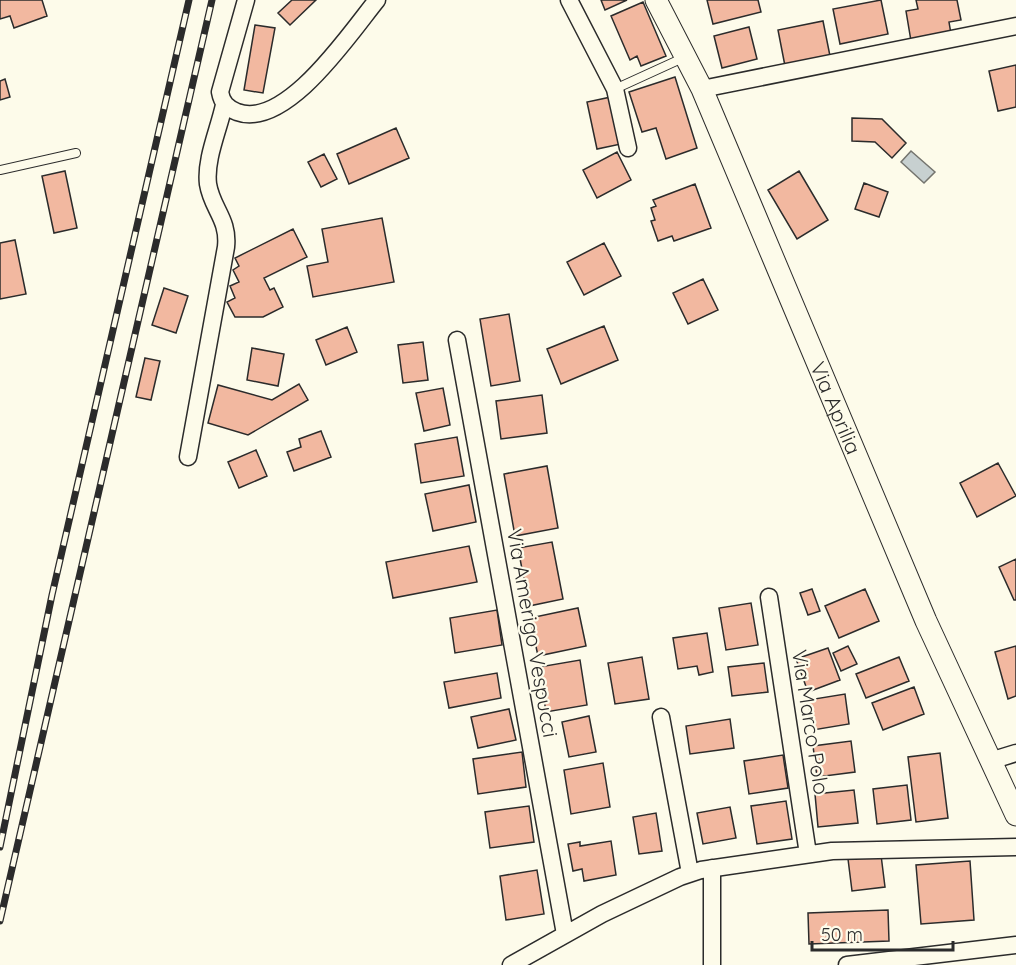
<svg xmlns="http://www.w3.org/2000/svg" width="1016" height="965" font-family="Quicksand,sans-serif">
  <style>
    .water { fill: #c7d0d0; stroke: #74746e; stroke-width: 1.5 }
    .building { fill: #f2b8a0; stroke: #2b2b2b; stroke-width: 1.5 }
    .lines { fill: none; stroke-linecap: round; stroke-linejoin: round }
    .service-casing { stroke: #2b2b2b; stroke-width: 10 }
    .minor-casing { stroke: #2b2b2b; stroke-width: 19 }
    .tertiary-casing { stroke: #2b2b2b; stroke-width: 23 }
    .service { stroke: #fdfbea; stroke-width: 8 }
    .minor { stroke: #fdfbea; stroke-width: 16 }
    .tertiary { stroke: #fdfbea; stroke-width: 21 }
    .rail-casing { stroke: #2b2b2b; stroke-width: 7 }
    .rail { stroke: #fdfbea; stroke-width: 4.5; stroke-dasharray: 14; stroke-linecap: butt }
    .labels { text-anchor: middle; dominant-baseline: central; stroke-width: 4.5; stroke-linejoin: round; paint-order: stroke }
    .street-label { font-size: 21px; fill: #2b2b2b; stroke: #fdfbea }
  </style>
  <rect width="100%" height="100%" fill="#fdfbea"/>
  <!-- water -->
  <path class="water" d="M911,151L935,172L924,183L901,162Z"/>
  <!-- building -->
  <path class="building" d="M0,0H42L47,16L14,28L10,16L0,19Z
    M292,0H316L290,25L278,13Z
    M601,0H627L605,10Z
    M707,0H758L761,12L713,24Z
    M881,0L888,34L840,44L833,9Z
    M916,0H957L961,20L949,22L951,34L911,41L906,11L918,9Z
    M643,2L666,56L641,66L637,56L630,60L611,16Z
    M823,21L830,56L785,66L778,30Z
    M255,25L275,28L263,93L244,90Z
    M749,27L757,59L722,68L714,36Z
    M1016,65V107L998,111L989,71Z
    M675,77L697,148L666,159L656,128L642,132L629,92Z
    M5,79L10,97L0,100V81Z
    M611,97L621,144L597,149L587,102Z
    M852,118L882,119L906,143L892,158L875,142L852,141Z
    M396,128L409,158L349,184L337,154Z
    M617,152L631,180L597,198L583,170Z
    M324,154L337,179L321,187L308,162Z
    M65,171L77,228L54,233L42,176Z
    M799,171L828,220L797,239L768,190Z
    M864,183L888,192L879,217L855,209Z
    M695,184L711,228L674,241L672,236L658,241L651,221L655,220L651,208L656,206L653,200Z
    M382,218L394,282L313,297L307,266L328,262L322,229Z
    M293,229L307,257L264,278L270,290L274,288L283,307L263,317H235L227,302L235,298L230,286L239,282L233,270L239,266L235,258Z
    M15,240L26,294L0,299V243Z
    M604,243L621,276L584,295L567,262Z
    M703,279L718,310L688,324L673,293Z
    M164,288L188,296L176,333L152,325Z
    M509,314L520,381L491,386L480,319Z
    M604,326L618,360L561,384L547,349Z
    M347,327L357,352L326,365L316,340Z
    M423,342L428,380L403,383L398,345Z
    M252,348L284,354L278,386L247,380Z
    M145,358L160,361L151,400L136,397Z
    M299,384L308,400L248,435L208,423L218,385L272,400Z
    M443,388L450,425L424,431L416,393Z
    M542,395L547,433L501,439L496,401Z
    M321,431L331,457L294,471L287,452L301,447L299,439Z
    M457,437L464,476L421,483L415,444Z
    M256,450L267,476L239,488L228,462Z
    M998,463L1016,496L977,517L960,483Z
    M547,466L558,528L515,536L504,474Z
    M469,485L476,522L433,531L425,494Z
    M552,542L563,599L529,606L518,548Z
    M469,546L477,582L393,598L386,562Z
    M1016,559V600H1014L999,567Z
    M812,589L820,611L808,615L800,593Z
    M865,589L879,621L839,638L825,606Z
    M751,603L758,645L726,650L719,608Z
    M578,608L586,646L538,656L530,618Z
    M497,610L502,645L455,653L450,618Z
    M707,633L713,672L699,675L697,666L678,669L673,638Z
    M848,646L857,664L841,671L833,653Z
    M1016,646V696L1008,699L995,652Z
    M828,648L840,680L808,692L796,659Z
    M642,657L649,699L615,704L608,663Z
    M899,657L909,681L866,698L856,674Z
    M580,660L587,705L546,712L539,667Z
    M764,663L768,692L732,696L728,667Z
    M497,673L501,698L449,708L444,682Z
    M914,687L924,714L883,730L872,703Z
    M845,694L849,724L813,730L808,700Z
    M509,709L516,740L478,748L471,717Z
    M589,716L596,752L569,757L562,722Z
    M730,719L734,748L690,754L686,726Z
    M851,741L855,772L817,777L813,746Z
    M522,752L526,787L478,794L473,759Z
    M940,753L948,818L916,822L908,757Z
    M783,755L788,788L749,794L744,761Z
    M603,763L610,807L571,814L564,770Z
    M907,785L911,820L877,824L873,789Z
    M854,790L858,823L818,827L815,794Z
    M786,801L792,839L757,844L751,806Z
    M529,806L534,842L490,848L485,812Z
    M730,807L736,838L703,844L697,813Z
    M656,813L662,851L639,854L633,817Z
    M611,841L616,875L584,881L582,869L573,871L568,844L580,842V846Z
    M881,855L885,887L852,891L848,859Z
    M970,861L974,920L921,924L916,865Z
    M537,870L544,914L506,920L500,876Z
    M888,910L889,941L809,944L808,913Z"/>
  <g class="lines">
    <defs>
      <path id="service" d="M615,89L685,57
        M0,170L76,153"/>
      <path id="minor" d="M246,0L220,92C222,103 227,108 237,112C286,130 350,33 377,0
        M569,0L615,89L628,148
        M702,89L1016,26
        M457,340L565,934
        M188,457L226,247C229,219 212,209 208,184C205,159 219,129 224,105
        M769,597L808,854
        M661,717L690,873
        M990,761L1016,753
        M511,965L602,914L680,877L701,870L832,851L1016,847
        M712,965V868
        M847,965L1016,945"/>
      <g id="tertiary">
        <path id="s1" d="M656,0L702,89L926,621L1016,815"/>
      </g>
    </defs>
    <!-- service casing -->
    <use href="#service" class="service-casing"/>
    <!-- minor casing -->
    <use href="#minor" class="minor-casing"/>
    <!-- tertiary casing -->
    <use href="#tertiary" class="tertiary-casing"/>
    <!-- service -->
    <use href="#service" class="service"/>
    <!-- minor -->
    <use href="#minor" class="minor"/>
    <!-- tertiary -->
    <use href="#tertiary" class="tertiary"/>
    <defs>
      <path id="rail" d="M0,847L52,595L189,0
        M0,921L212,0"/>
    </defs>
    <!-- rail casing -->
    <use href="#rail" class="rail-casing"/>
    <!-- rail -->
    <use href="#rail" class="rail"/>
  </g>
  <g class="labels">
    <!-- street labels -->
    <g class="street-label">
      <text stroke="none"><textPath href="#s1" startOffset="446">Via Aprilia</textPath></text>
      <text transform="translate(533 633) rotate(80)">Via Amerigo Vespucci</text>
      <text transform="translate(811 722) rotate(81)">Via Marco Polo</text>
    </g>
  </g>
  <!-- scale -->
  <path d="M812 941v9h141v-9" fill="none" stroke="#2b2b2b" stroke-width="3"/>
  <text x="821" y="941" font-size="18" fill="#2b2b2b" stroke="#fdfbea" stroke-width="4.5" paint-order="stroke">50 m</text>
</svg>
